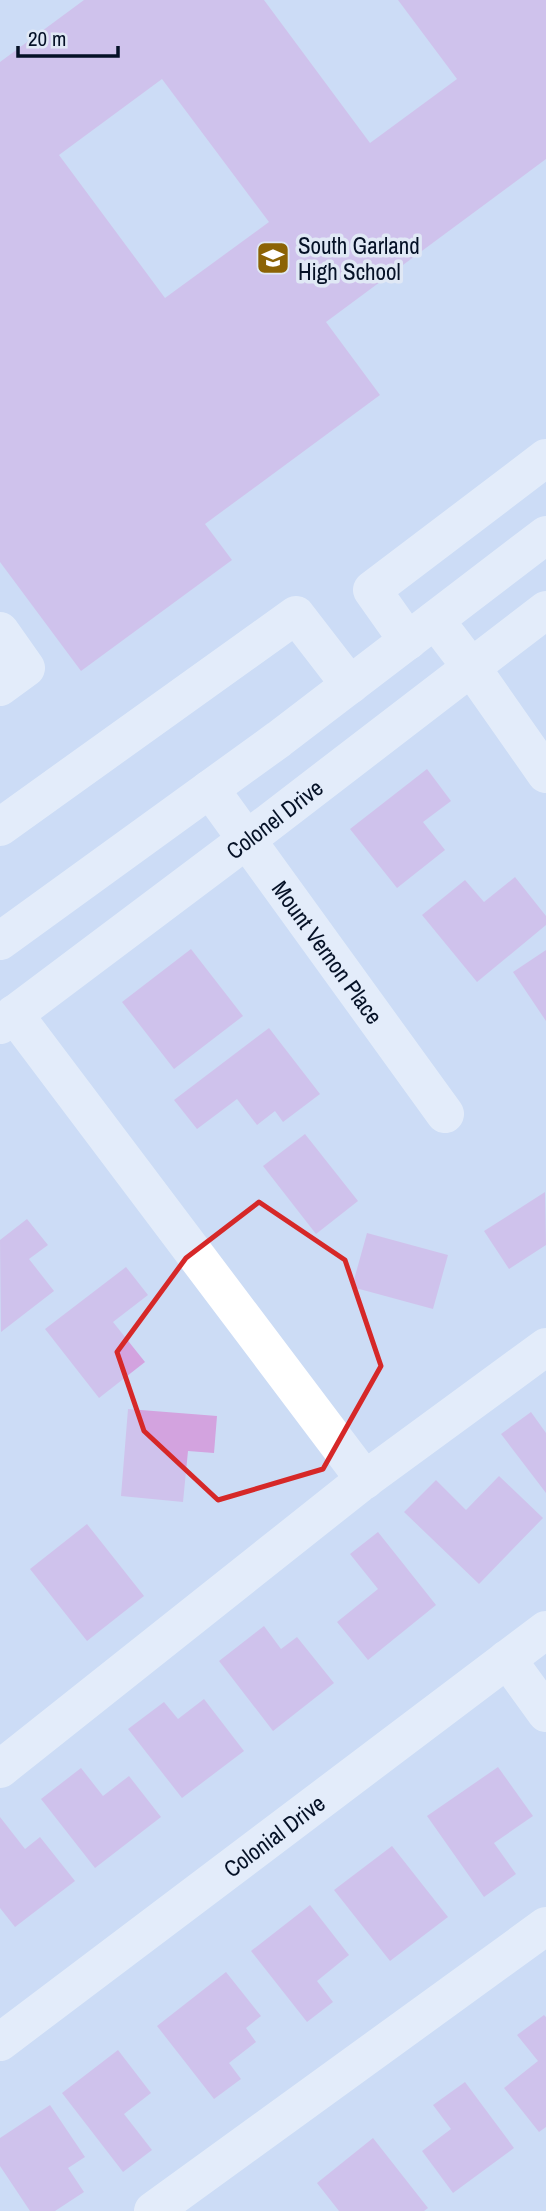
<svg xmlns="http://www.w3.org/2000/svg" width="546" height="2211" font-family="'Archivo Narrow',sans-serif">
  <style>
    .building { fill: #d3a3df; fill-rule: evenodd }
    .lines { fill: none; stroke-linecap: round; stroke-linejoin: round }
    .minor { stroke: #fff; stroke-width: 38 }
    .marked { fill: none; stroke: #d62828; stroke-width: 5; stroke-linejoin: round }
    .labels { text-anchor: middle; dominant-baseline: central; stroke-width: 7; stroke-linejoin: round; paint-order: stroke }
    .poi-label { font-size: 23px; fill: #051126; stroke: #e0e8f5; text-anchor: start }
    .street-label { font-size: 23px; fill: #051126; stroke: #e0e8f5 }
  </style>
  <rect width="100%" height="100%" fill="#ccdcf5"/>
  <!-- building -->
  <path class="building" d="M84,0H264L370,143L457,79L398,0H546V159L326,322L380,395L205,524L232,560L81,671L0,562V62ZM162,79L269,222L165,298L59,155Z
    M427,769L451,801L423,822L445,850L397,888L350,829Z
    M515,877L546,916V925L477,982L422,915L465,880L484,902Z
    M191,949L243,1016L174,1069L122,1002Z
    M546,950V1021L513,972Z
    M269,1028L320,1094L283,1122L275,1111L257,1125L237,1099L197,1129L174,1100Z
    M305,1134L358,1201L316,1234L263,1166Z
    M545,1192L546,1245L509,1269L484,1231Z
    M27,1219L48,1245L29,1259L54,1291L1,1332L0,1240Z
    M367,1233L448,1255L433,1309L352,1287Z
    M126,1267L148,1295L113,1322L145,1362L99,1398L45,1329Z
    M128,1409L217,1416L214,1453L188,1451L183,1502L121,1496Z
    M531,1412L546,1433V1493L501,1434Z
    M499,1476L543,1518L479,1584L404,1512L436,1480L466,1510Z
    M87,1524L144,1596L87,1641L30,1569Z
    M378,1532L436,1605L368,1660L337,1622L378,1589L350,1554Z
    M264,1626L281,1649L297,1637L334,1683L273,1731L219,1661Z
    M204,1699L244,1751L182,1798L128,1729L164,1702L178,1719Z
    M498,1767L533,1816L494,1843L516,1874L484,1897L427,1816Z
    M81,1768L103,1796L129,1776L161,1817L95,1868L41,1799Z
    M0,1817L25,1849L40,1837L75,1881L15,1927L0,1908Z
    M392,1846L448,1917L390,1961L334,1890Z
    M310,1905L349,1955L317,1981L333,2002L307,2022L251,1951Z
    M226,1972L261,2016L246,2028L256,2042L229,2063L241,2079L214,2099L157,2026Z
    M544,2015L546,2017V2127L539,2132L504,2088L538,2061L517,2035Z
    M118,2050L151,2093L124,2114L152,2150L123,2172L62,2093Z
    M465,2082L514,2148L453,2193L422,2151L451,2129L433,2105Z
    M50,2105L85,2157L68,2168L84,2192L55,2211H30L0,2166V2138Z
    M373,2138L428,2208L424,2211H339L317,2183Z"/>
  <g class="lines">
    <!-- minor -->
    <g class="minor">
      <path d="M435,620L471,667L546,774"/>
      <path d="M0,631L26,668L0,687"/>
      <path d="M408,641L372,590L546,458"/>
      <path id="s1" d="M210,789L445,1114"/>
      <path d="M0,827L296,615L350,685"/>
      <path d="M0,941L279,739L546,535"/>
      <path d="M14,1014L365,1480"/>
      <path id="s2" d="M0,1025L245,841L546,610"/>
      <path d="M507,1659L546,1713"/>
      <path d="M0,1769L359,1484L546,1347"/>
      <path id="s3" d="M0,2042L546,1630"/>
      <path d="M153,2211L546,1926"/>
    </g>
  </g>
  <!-- marked area -->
  <path d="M0 0H546V2211H0ZM259,1202L345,1260L381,1366L323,1469L218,1500L144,1431L117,1352L186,1258Z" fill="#ccdcf5" fill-opacity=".55" fill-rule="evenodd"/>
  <path class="marked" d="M259,1202L345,1260L381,1366L323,1469L218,1500L144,1431L117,1352L186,1258Z"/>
  <!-- icons -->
  <defs>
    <symbol id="school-square" viewBox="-11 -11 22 22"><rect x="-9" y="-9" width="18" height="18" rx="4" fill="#8c6305" stroke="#e0e8f5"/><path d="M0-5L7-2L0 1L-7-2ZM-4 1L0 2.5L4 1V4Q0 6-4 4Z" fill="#fff"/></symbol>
  </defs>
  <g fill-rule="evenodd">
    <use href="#school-square" x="254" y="239" width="38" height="38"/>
  </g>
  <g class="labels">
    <!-- poi labels -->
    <g class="poi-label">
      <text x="298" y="245">South Garland<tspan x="298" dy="26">High School</tspan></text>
    </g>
    <!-- street labels -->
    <g class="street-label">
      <text stroke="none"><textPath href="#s2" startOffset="343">Colonel Drive</textPath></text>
      <text stroke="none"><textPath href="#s1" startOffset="201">Mount Vernon Place</textPath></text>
      <text stroke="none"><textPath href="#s3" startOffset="343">Colonial Drive</textPath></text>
    </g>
  </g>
  <!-- scale -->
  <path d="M18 46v10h100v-10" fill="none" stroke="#051126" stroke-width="3.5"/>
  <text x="28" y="46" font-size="21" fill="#051126" stroke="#e0e8f5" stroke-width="5" paint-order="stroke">20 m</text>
</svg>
